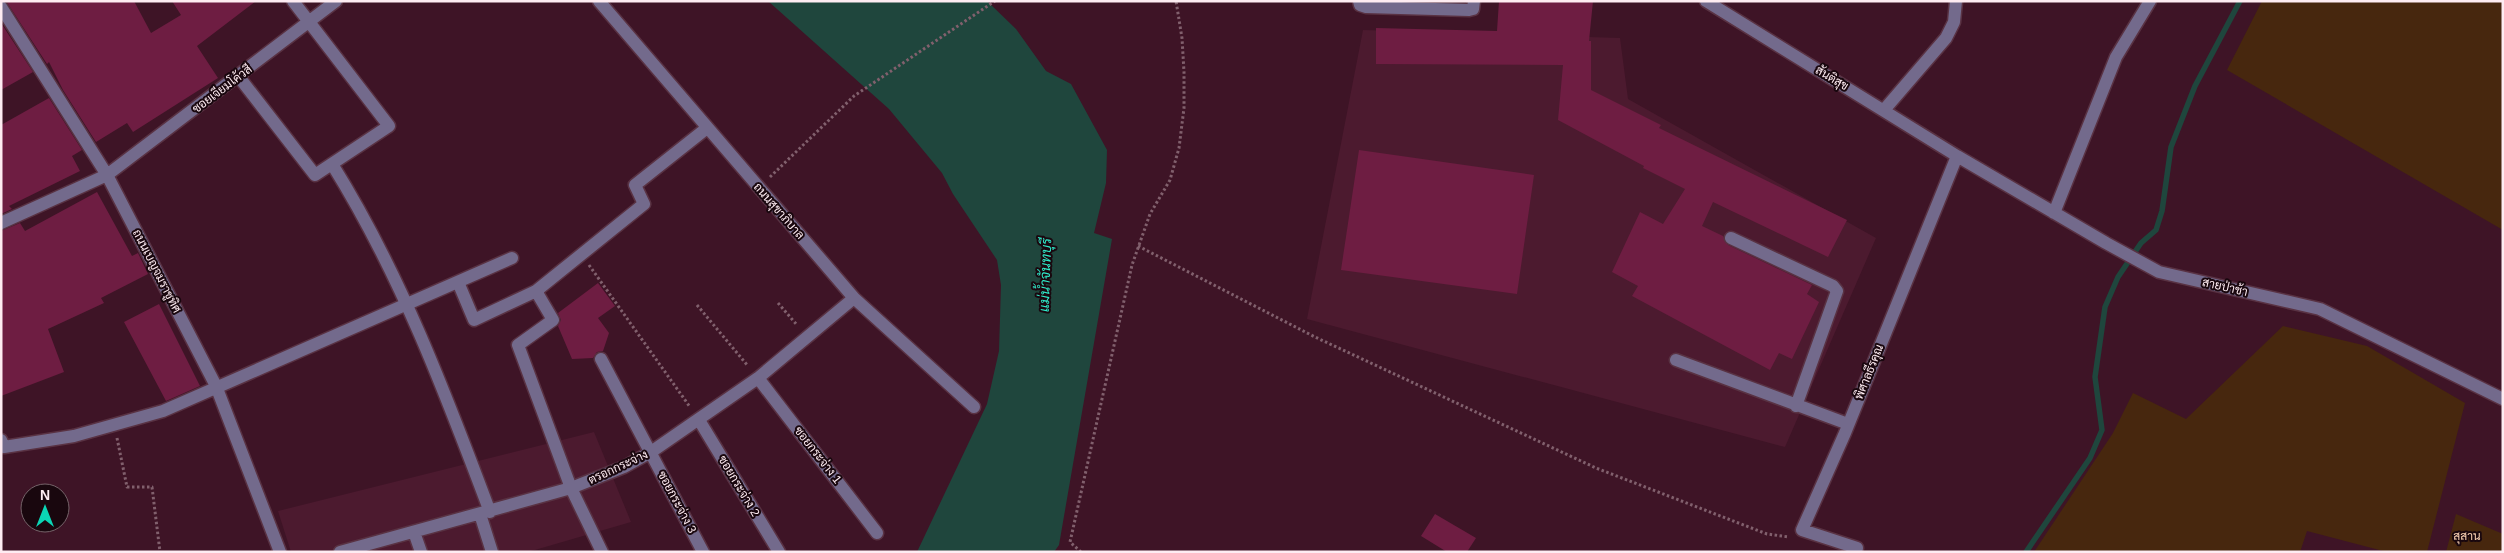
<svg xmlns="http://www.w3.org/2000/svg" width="2504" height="553" font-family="Helvetica,Sarabun,sans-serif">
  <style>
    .built { fill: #4c1a2f }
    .green { fill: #47270e }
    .water { fill: #1f463d }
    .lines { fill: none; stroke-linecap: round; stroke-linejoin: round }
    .stream { stroke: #1f463d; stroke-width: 5.5 }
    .building { fill: #6e1d42 }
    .minor-casing { stroke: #593243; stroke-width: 15 }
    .path { stroke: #81606d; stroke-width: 3; stroke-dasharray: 2.5 2.5; stroke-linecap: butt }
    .minor { stroke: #736a8c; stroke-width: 12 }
    .labels { text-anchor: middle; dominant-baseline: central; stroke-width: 4; stroke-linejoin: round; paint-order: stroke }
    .street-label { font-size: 12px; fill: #feecf2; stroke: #19070e }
    .park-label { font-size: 12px; fill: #f7cfb2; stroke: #19070e }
    .water-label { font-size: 14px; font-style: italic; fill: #2feac9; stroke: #19070e }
  </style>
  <rect width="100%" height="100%" fill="#3e1426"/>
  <!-- built -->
  <path class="built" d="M1363,30L1620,38L1628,99L1876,238L1785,447L1307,319Z
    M594,432L631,522L528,552H291L278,511Z"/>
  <!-- green -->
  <path class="green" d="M2262,1H2503V230L2227,70Z
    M2283,326L2367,346L2465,403L2427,552H2387L2307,531L2300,552H2034L2113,433L2133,393L2186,419Z
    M2456,514L2503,534V552H2446Z"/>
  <!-- water -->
  <path class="water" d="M768,1H987L1016,29L1046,71L1071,84L1107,150L1106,183L1094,233L1112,239L1059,545L1054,552H917L987,404L999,351L1001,285L997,260L953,194L942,173L889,109Z"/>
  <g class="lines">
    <!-- stream -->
    <path class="stream" d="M2026,552L2090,458L2102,430L2095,377L2105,307L2118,277L2141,243L2156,230L2162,211L2171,147L2195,86L2240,1"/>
  </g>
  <!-- building -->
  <path class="building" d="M6,1H134L151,33L181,15L172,1H256L197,46L218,78L133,132L127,123L96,142L63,90L49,62L47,64Z
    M1499,1H1593L1589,41H1591V90L1661,125L1659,128L1847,220L1828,257L1713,202L1702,226L1723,236L1728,245L1812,285L1807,294L1819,302L1792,359L1779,353L1770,370L1632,296L1638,286L1612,272L1640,212L1663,224L1685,189L1643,168L1644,166L1558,120L1563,65L1376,64V28L1497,31Z
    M1,23L33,72L1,90Z
    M49,98L82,150L72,156L80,171L9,206L12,209L1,214V125Z
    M1359,150L1534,175L1517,294L1341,270Z
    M97,192L132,256L138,253L148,274L101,298L104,303L48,329L64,372L1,396V231L20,223L25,231Z
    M598,283L615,306L598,318L609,333L603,351L597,352L593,358L572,359L558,326L561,320L558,313Z
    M159,304L200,386L166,401L124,322Z
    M1435,514L1476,538L1467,552H1447L1421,536Z"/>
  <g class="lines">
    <defs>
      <path id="minor" d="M599,1L854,298L974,407
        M1359,1L1360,5L1366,7L1469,10L1473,9L1474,1
        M1706,1L1957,156L2106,243L2159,272L2320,309L2503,399
        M1,7L107,175L216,386L280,552
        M239,77L315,175L389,126L293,1
        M1884,110L1946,38L1954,22L1956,1
        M332,164C400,273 445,392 490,512
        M2054,213L2116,57L2150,1
        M1,223L107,175L336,1
        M1731,238L1833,286L1837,291L1796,406
        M458,282L474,320L536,291L553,320L518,345L571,488L602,552
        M536,291L644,204L635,185L707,128
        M601,359L703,552
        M1676,360L1848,424
        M758,378L877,533
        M699,420L779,552
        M1,440L4,447L74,436L163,411L512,258
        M480,514L492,552
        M414,532L421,552
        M340,552L571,488L624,467L651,452L758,378L854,298
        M1856,552L1857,548L1802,530L1845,433L1957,156"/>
    </defs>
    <!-- minor casing -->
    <use href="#minor" class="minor-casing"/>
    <!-- path -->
    <path class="path" d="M770,177L854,96L995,1
      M1138,246L1315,337L1596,468L1767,534L1789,537
      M589,265L690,407
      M778,303L797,325
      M697,305L748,366
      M117,438L127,487H152L160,552
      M1081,552L1070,542L1132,265L1150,214L1170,180L1179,148L1184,108V72L1182,38L1176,1"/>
    <!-- minor -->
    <use href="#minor" class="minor"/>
  </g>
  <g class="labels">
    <!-- street labels -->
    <g class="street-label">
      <text transform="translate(1832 78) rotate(31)">สันติสุข</text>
      <text transform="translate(222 89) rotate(-37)">ซอยเจียมโค้วสี</text>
      <text transform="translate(779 211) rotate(49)">ถนนสุขาภิบาล</text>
      <text transform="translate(157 271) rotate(63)">ถนนเบญจมราชูทิศ</text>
      <text transform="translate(2225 287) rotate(13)">สายป่าช้า</text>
      <text transform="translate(1869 372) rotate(-68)">พิศาลธีรคุณ</text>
      <text transform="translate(818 455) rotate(52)">ซอยกระจ่าง 1</text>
      <text transform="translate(618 467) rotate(-25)">ตรอกกระจ่าง</text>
      <text transform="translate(739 486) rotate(59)">ซอยกระจ่าง 2</text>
      <text transform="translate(677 502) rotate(62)">ซอยกระจ่าง 3</text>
    </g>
    <!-- park labels -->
    <g class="park-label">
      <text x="2467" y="536">สุสาน</text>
    </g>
    <!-- water labels -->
    <g class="water-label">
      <text transform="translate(1045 275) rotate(-88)">แม่น้ำจันทบุรี</text>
    </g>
  </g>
  <!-- border -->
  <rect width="2504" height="553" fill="none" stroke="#feecf2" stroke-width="5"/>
  <!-- north arrow -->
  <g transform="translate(45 508)"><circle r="24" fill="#19070e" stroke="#756369"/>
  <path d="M0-4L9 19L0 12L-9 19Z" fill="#0bd5b5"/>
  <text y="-8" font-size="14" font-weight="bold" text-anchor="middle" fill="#feecf2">N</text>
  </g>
</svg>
